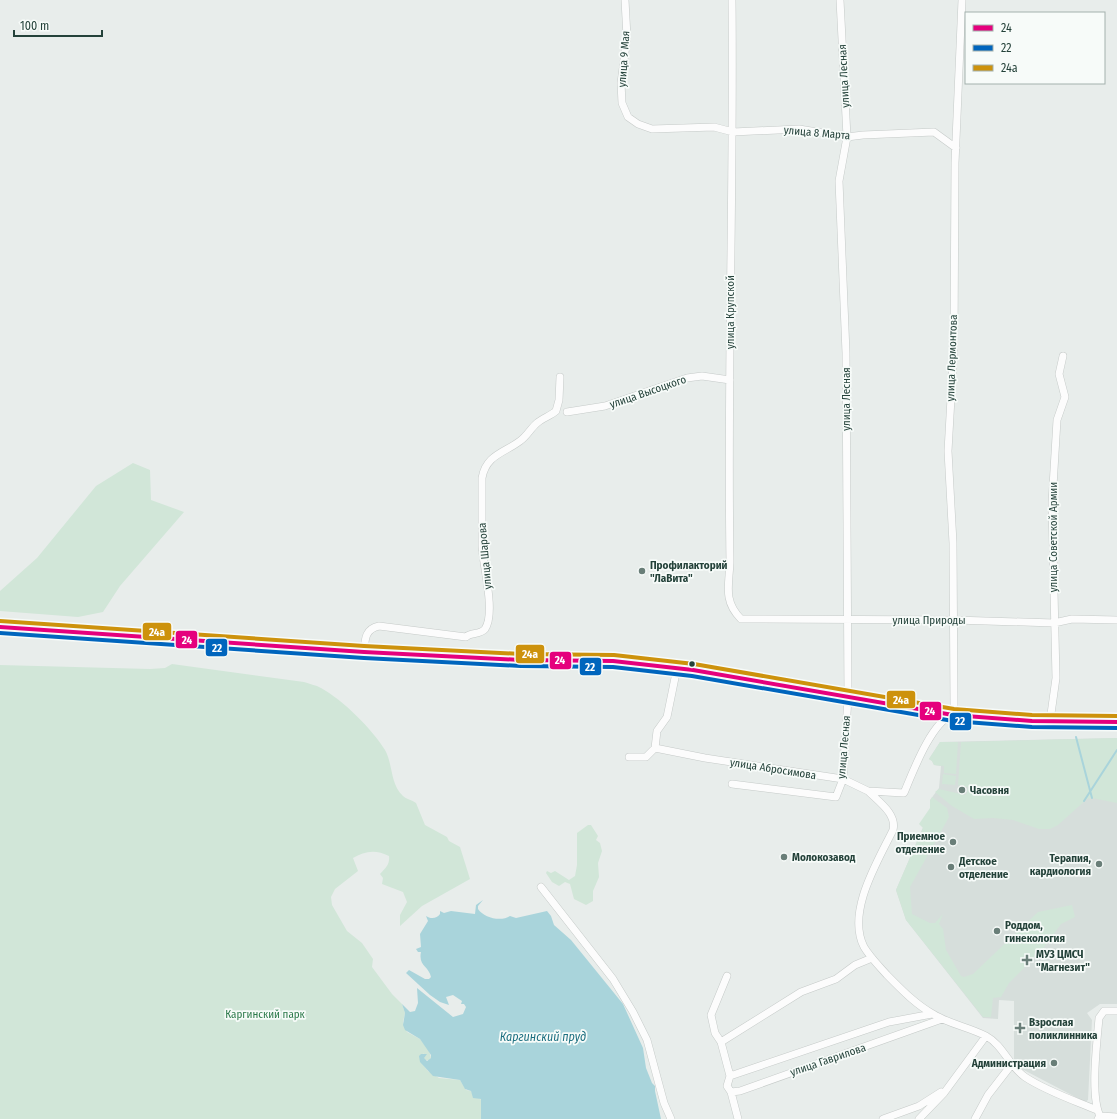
<svg xmlns="http://www.w3.org/2000/svg" width="1117" height="1119" font-family="'Fira Sans Condensed',sans-serif">
  <style>
    .built { fill: #d6dedb }
    .green { fill: #d1e6d8 }
    .water { fill: #a9d4db }
    .lines { fill: none; stroke-linecap: round; stroke-linejoin: round }
    .stream { stroke: #a9d4db; stroke-width: 2 }
    .minor-casing { stroke: #c5cac8; stroke-width: 8 }
    .major-casing { stroke: #c3ccc9; stroke-width: 10 }
    .minor { stroke: #fcfcfc; stroke-width: 7 }
    .major { stroke: #cfd7d5; stroke-width: 9 }
    .bus-1-casing { stroke: #f7fbf9; stroke-width: 7 }
    .bus-2-casing { stroke: #f7fbf9; stroke-width: 7 }
    .bus-3-casing { stroke: #f7fbf9; stroke-width: 7 }
    .bus-1 { stroke: #e5007d; stroke-width: 4 }
    .bus-2 { stroke: #0065bd; stroke-width: 4 }
    .bus-3 { stroke: #cd920c; stroke-width: 4 }
    .poi-dot { fill: #697e78; stroke: #f7fbf9; stroke-width: 1.5 }
    .bus-dot { fill: #24423a; stroke: #f7fbf9; stroke-width: 1.5 }
    .labels { text-anchor: middle; dominant-baseline: central; stroke-width: 3.5; stroke-linejoin: round; paint-order: stroke }
    .street-label { font-size: 11px; fill: #24423a; stroke: #f7fbf9 }
    .poi-label { font-size: 11px; font-weight: bold; fill: #24423a; stroke: #f7fbf9; text-anchor: start }
    .park-label { font-size: 11px; fill: #2d7a4b; stroke: #f7fbf9 }
    .water-label { font-size: 12px; font-style: italic; fill: #1c6f80; stroke: #f7fbf9 }
    .line-badge { stroke: #f7fbf9; stroke-width: 1.5 }
    .badge-label { font-size: 11px; text-anchor: middle; font-weight: bold; fill: #fff }
  </style>
  <rect width="100%" height="100%" fill="#e8edeb"/>
  <!-- built -->
  <path class="built" d="M1117,738V1004H1100L1087,1013L1092,1020L1088,1100L1085,1102L1020,1068V1062L1014,1061V1001L999,1000L998,1019L983,1018L906,920L896,890L930,811V800L939,788L941,766L934,765L932,761L929,759L940,742Z"/>
  <!-- green -->
  <path class="green" d="M133,463L150,470L151,500L184,512L120,586L103,612L78,617L0,611V591L37,558L96,486Z
    M172,664L304,682C309,684 316,685 321,688C343,700 372,729 385,750C393,764 390,784 403,796C406,799 412,800 416,803L425,825L447,837L449,841L460,847L470,879L422,906L400,926V915L407,902L403,892L382,884L383,878L380,874C386,868 390,864 389,856C376,849 364,851 353,858L358,871L335,889L331,897L332,905L347,931L362,943L373,959L372,967L392,994L402,1004L405,1013L403,1022L407,1032L420,1039L429,1050L431,1058L429,1060H424V1053L420,1061L428,1071L439,1078L460,1080L466,1090L471,1091L473,1095L482,1100L481,1119H0V665L150,669L165,668Z
    M1117,738V803L1092,798L1087,799L1058,825L1050,829H1039L1013,820L993,818L974,819L952,806L935,792L939,789L965,795L967,793L968,787L958,785L961,742Z
    M940,742H958L956,774L944,773V766L934,765L932,761L929,759Z
    M943,774L956,776L955,785L942,784Z
    M932,797L947,808L949,817L910,887L912,914L930,923H935L943,914L939,924L943,929L946,950L961,976L964,977L973,974L1038,912L1072,905L1075,917L1061,924L1042,950L1009,983L1001,997L993,998L991,1017H983L906,920L896,890L923,828L919,824L930,808V801Z
    M588,825H591L598,836L596,840L600,843L602,851L598,863L599,877L593,891V901L586,905L574,899L570,884L565,882L559,886L552,882L546,873L547,871L551,873L555,871L569,880L575,876L577,865V833Z"/>
  <!-- water -->
  <path class="water" d="M483,900L478,906V909C484,918 501,922 510,916L516,918L547,911L551,916L554,925L571,940L623,1004L643,1048L646,1068L652,1083L655,1086V1091L661,1119H481V1099L473,1098L471,1091L465,1089L460,1080L433,1076L420,1062L419,1056L421,1054H427L424,1058L427,1061L431,1058V1055L420,1039L405,1030L403,1025L405,1013L402,1004L410,1012L415,1011L418,1003L417,988L453,1017L463,1014L466,1007L464,1004H461L462,1001L453,995L446,997L449,1005L440,1002L430,995L406,973L409,970L425,979H429L431,977C429,966 418,966 421,952H418L416,949L421,947L420,934L428,921L426,916C430,919 437,919 440,914V911L444,913L451,911L475,914L476,905Z"/>
  <g class="lines">
    <!-- stream -->
    <path class="stream" d="M1076,737L1092,798
      M1084,801L1117,750"/>
    <defs>
      <path id="minor" d="M625,0L627,37L621,83L622,103L628,117L638,124L652,129L714,127L733,132L799,129L847,137L863,135L934,132L956,148
        M732,0C734,187 727,375 730,562C729,585 723,601 741,619L954,620L1054,623L1072,619L1117,620
        M567,412L605,406L687,378L702,376L730,380
        M364,652C365,639 365,629 379,626L466,637C471,632 480,635 485,629C496,613 483,566 482,546C482,524 482,501 482,478C486,455 504,453 520,441C527,436 531,428 537,423C543,418 550,416 556,411L559,400L560,377
        M1050,721L1056,678L1052,503L1057,420L1065,397L1059,374L1063,356
        M655,748L705,758L843,779L868,791L904,793C912,774 932,720 953,715L954,705L953,543L948,451L954,345L955,163L962,0
        M629,757H646L655,748L657,731L667,717L677,668
        M732,784L836,797L843,779L848,697L846,353L839,181L847,137L840,0
        M868,791C879,802 897,814 893,830C878,861 846,912 864,947C870,957 879,966 887,975C901,989 915,1004 933,1014C949,1024 969,1027 986,1036C1003,1045 1009,1066 1025,1077C1046,1091 1073,1100 1097,1110
        M541,887L613,979L633,1012L647,1040L664,1103L671,1119
        M727,976L711,1015L715,1033L721,1042L730,1076L727,1086L731,1092L740,1091L942,1019
        M721,1042L801,992L836,979L855,965L872,958
        M730,1076L889,1022L932,1014
        M731,1092L738,1119
        M1100,1116L1117,1117
        M883,1119L919,1106L941,1092
        M919,1119L944,1093L986,1036
        M975,1119L988,1095L1012,1064
        M1098,1119L1100,1116C1090,1096 1097,1042 1099,1018L1104,1011H1117"/>
      <path id="major" d="M0,627L364,652L521,660L613,661L693,670L953,715L1032,721L1117,722"/>
    </defs>
    <!-- minor casing -->
    <use href="#minor" class="minor-casing"/>
    <!-- major casing -->
    <use href="#major" class="major-casing"/>
    <!-- minor -->
    <use href="#minor" class="minor"/>
    <!-- major -->
    <use href="#major" class="major"/>
    <defs>
      <path id="bus-1" d="M0,627L364,652L521,660L613,661L693,670L953,715L1032,721L1117,722"/>
      <path id="bus-2" d="M0,633L364,658L521,666L613,667L692,676L953,721L1032,727L1117,728"/>
      <path id="bus-3" d="M0,621L364,646L521,654L614,655L694,664L954,709L1032,715L1117,716"/>
    </defs>
    <!-- bus-1 casing -->
    <use href="#bus-1" class="bus-1-casing"/>
    <!-- bus-2 casing -->
    <use href="#bus-2" class="bus-2-casing"/>
    <!-- bus-3 casing -->
    <use href="#bus-3" class="bus-3-casing"/>
    <!-- bus-1 -->
    <use href="#bus-1" class="bus-1"/>
    <!-- bus-2 -->
    <use href="#bus-2" class="bus-2"/>
    <!-- bus-3 -->
    <use href="#bus-3" class="bus-3"/>
  </g>
  <!-- markers -->
  <g class="poi-dot">
    <circle cx="642" cy="571" r="4"/>
    <circle cx="962" cy="790" r="4"/>
    <circle cx="953" cy="842" r="4"/>
    <circle cx="784" cy="857" r="4"/>
    <circle cx="1099" cy="864" r="4"/>
    <circle cx="951" cy="867" r="4"/>
    <circle cx="997" cy="931" r="4"/>
    <path d="M1025 954h4v4h4v4h-4v4h-4v-4h-4v-4h4z"/>
    <path d="M1018 1022h4v4h4v4h-4v4h-4v-4h-4v-4h4z"/>
    <circle cx="1054" cy="1063" r="4"/>
  </g>
  <circle class="bus-dot" cx="692" cy="664" r="3.5"/>
  <g class="labels">
    <!-- street labels -->
    <g class="street-label">
      <text transform="translate(624 59) rotate(-86)">улица 9 Мая</text>
      <text transform="translate(844 76) rotate(-93)">улица Лесная</text>
      <text transform="translate(817 133) rotate(5)">улица 8 Марта</text>
      <text transform="translate(730 312) rotate(-90)">улица Крупской</text>
      <text transform="translate(952 358) rotate(-88)">улица Лермонтова</text>
      <text transform="translate(648 392) rotate(-19)">улица Высоцкого</text>
      <text transform="translate(846 399) rotate(-90)">улица Лесная</text>
      <text transform="translate(1053 537) rotate(-90)">улица Советской Армии</text>
      <text transform="translate(485 556) rotate(-95)">улица Шарова</text>
      <text x="929" y="620">улица Природы</text>
      <text transform="translate(844 747) rotate(-85)">улица Лесная</text>
      <text transform="translate(773 769) rotate(9)">улица Абросимова</text>
      <text transform="translate(828 1060) rotate(-19)">улица Гаврилова</text>
    </g>
    <!-- poi labels -->
    <g class="poi-label">
      <text x="650" y="565">Профилакторий<tspan x="650" dy="13">"ЛаВита"</tspan></text>
      <text x="970" y="790">Часовня</text>
      <text x="945" y="836" text-anchor="end">Приемное<tspan x="945" dy="13">отделение</tspan></text>
      <text x="792" y="857">Молокозавод</text>
      <text x="1091" y="858" text-anchor="end">Терапия,<tspan x="1091" dy="13">кардиология</tspan></text>
      <text x="959" y="861">Детское<tspan x="959" dy="13">отделение</tspan></text>
      <text x="1005" y="925">Роддом,<tspan x="1005" dy="13">гинекология</tspan></text>
      <text x="1036" y="954">МУЗ ЦМСЧ<tspan x="1036" dy="13">"Магнезит"</tspan></text>
      <text x="1029" y="1022">Взрослая<tspan x="1029" dy="13">поликлинника</tspan></text>
      <text x="1046" y="1063" text-anchor="end">Администрация</text>
    </g>
    <!-- park labels -->
    <g class="park-label">
      <text x="265" y="1014">Каргинский парк</text>
    </g>
    <!-- water labels -->
    <g class="water-label">
      <text x="543" y="1037">Каргинский пруд</text>
    </g>
  </g>
  <g class="line-badge">
    <rect x="142" y="622" width="30" height="19" rx="4" fill="#cd920c"/>
    <rect x="175" y="630" width="23" height="19" rx="4" fill="#e5007d"/>
    <rect x="205" y="638" width="23" height="19" rx="4" fill="#0065bd"/>
    <rect x="515" y="644" width="30" height="20" rx="4" fill="#cd920c"/>
    <rect x="549" y="651" width="23" height="19" rx="4" fill="#e5007d"/>
    <rect x="579" y="657" width="23" height="19" rx="4" fill="#0065bd"/>
    <rect x="886" y="690" width="30" height="19" rx="4" fill="#cd920c"/>
    <rect x="919" y="701" width="23" height="20" rx="4" fill="#e5007d"/>
    <rect x="949" y="712" width="23" height="19" rx="4" fill="#0065bd"/>
  </g>
  <g class="badge-label">
    <text x="157" y="636">24a</text>
    <text x="187" y="644">24</text>
    <text x="217" y="652">22</text>
    <text x="530" y="658">24a</text>
    <text x="560" y="664">24</text>
    <text x="590" y="671">22</text>
    <text x="901" y="704">24a</text>
    <text x="930" y="715">24</text>
    <text x="960" y="725">22</text>
  </g>
  <!-- legend -->
  <rect x="965" y="12" width="140" height="72" fill="#f7fbf9" stroke="#a3b1ad"/>
  <rect x="973" y="25" width="20" height="6" fill="#e5007d" stroke="#a3b1ad"/>
  <text x="1001" y="32" font-size="12" fill="#24423a">24</text>
  <rect x="973" y="45" width="20" height="6" fill="#0065bd" stroke="#a3b1ad"/>
  <text x="1001" y="52" font-size="12" fill="#24423a">22</text>
  <rect x="973" y="65" width="20" height="6" fill="#cd920c" stroke="#a3b1ad"/>
  <text x="1001" y="72" font-size="12" fill="#24423a">24a</text>
  <!-- scale -->
  <path d="M14 30v6h88v-6" fill="none" stroke="#24423a" stroke-width="2"/>
  <text x="20" y="30" font-size="12" fill="#24423a" stroke="#f7fbf9" stroke-width="3" paint-order="stroke">100 m</text>
</svg>
